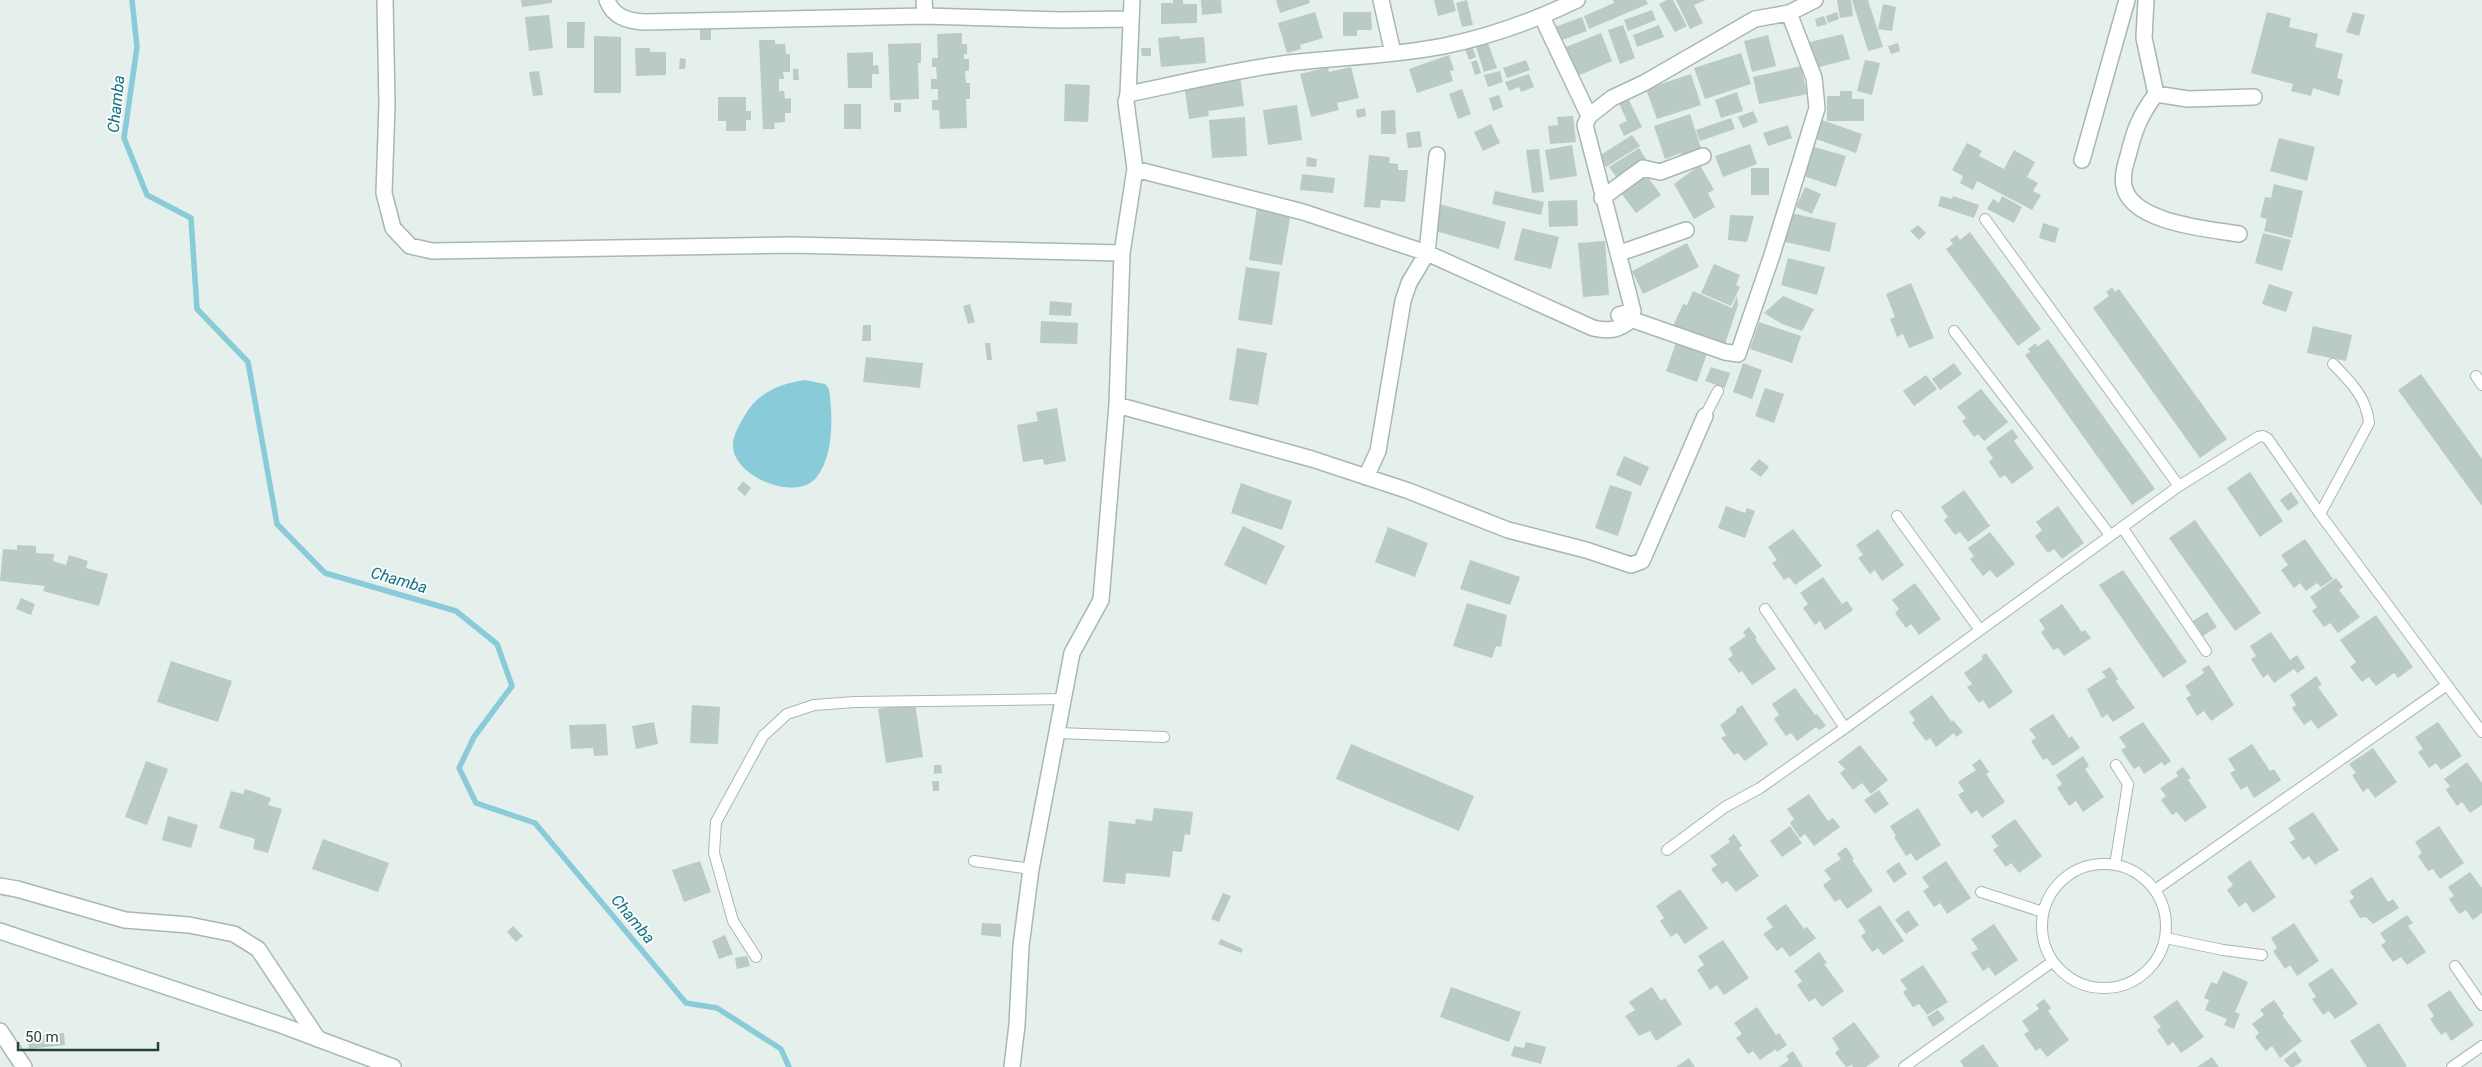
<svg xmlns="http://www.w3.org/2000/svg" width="2482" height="1067" font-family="Roboto,sans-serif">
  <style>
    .water { fill: #89cbd9 }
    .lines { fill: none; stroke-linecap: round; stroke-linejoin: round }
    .stream { stroke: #89cbd9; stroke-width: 5.5 }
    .building { fill: #bacbc4 }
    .lane-casing { stroke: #a7b8b3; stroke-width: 12 }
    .street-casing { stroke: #a7b8b3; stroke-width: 18 }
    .secondary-casing { stroke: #a2bcb4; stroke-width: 18 }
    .lane { stroke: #fff; stroke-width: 10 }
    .street { stroke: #fff; stroke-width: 15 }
    .secondary { stroke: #fff; stroke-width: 15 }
    .labels { text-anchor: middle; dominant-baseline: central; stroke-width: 4; stroke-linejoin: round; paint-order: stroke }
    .water-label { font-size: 16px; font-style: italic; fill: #157186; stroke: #f7fbf9 }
  </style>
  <rect width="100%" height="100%" fill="#e5efeb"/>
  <!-- water -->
  <path class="water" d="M805,380L825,384L829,389C833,416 834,456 816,478C796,502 735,477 733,447C732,436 740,424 745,415C759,392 779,384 805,380Z"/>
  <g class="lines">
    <!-- stream -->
    <path class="stream" d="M132,0L137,47L124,138L147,195L191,218L197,309L248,362L277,524L325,573L456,611L497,644L512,686L474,737L459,768L476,803L535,823L686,1003L717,1008L781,1049L789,1067"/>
  </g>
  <!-- building -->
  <path class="building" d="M521,0H552V3L522,7Z
    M1173,0H1183V4H1197V23L1161,24V3H1173Z
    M1201,0H1221L1222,13L1202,15Z
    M1276,0H1309L1310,3L1280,13Z
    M1434,0H1453L1456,11L1438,16Z
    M1467,0L1473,25L1462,27L1456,3Z
    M1613,0H1646L1648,4L1589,29L1584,16L1614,3Z
    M1667,0H1673L1687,26L1675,32L1659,4Z
    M1676,0H1706L1694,5L1703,23L1690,29Z
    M1837,0H1851L1853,16L1840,18Z
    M1852,0H1868L1883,47L1868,51Z
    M1883,4L1896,7L1892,31L1878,29Z
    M1652,10L1656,20L1628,31L1624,20Z
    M1315,12L1323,38L1300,45L1301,49L1287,53L1278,23Z
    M1343,12H1371L1372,30H1357V36H1343Z
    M1837,12L1839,19L1828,23L1826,16Z
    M2267,12L2291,18L2289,27L2318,34L2315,47L2343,54L2337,78L2343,80L2339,96L2313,88L2311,96L2291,91L2293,84L2251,73Z
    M2353,12L2365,15L2359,36L2346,32Z
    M549,15L553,48L529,51L525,17Z
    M1824,16L1827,24L1817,27L1815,19Z
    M1582,17L1587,31L1557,42L1552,28Z
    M567,22H585L584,48H567Z
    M1623,25L1635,58L1620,64L1608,30Z
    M1659,25L1664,37L1637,47L1633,35Z
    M700,27H711V40H700Z
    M962,33V44H967V54H964V59H969V71H965L966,83H970V99H966L967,128L940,129L939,110H932V100H938V89H931V79H937L936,67H932V58H938L937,34Z
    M1601,33L1612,61L1573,78L1561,49Z
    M1843,34L1850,59L1816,68L1810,42Z
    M1768,35L1776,66L1752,72L1744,41Z
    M594,36L621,37V93H594Z
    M1179,36L1180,39L1204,37L1206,63L1161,67L1158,38Z
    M759,40H775V44H785L786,54H790V72H783L784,79H779V91H784L785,99L791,98V113H785V122L774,123L775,129H763Z
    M1487,40L1497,68L1484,72L1475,44Z
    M921,43V63H918L919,99L890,100L888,44Z
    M1898,43L1900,51L1891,54L1888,46Z
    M1472,46L1476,57L1469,60L1465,49Z
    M635,48H650V52H666V75L636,76Z
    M1141,48H1151V56H1142Z
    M873,52V66L878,65L879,74H872V88H848L847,53Z
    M1741,53L1751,84L1705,99L1694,68Z
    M1449,55L1454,70L1450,71L1453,81L1417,93L1409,69Z
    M680,58L686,59L685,69H679Z
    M1477,60L1481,73L1475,75L1471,62Z
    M1526,60L1530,70L1507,78L1503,68Z
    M1865,60L1880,63L1872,95L1857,91Z
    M1801,66L1807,94L1759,104L1753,77Z
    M1328,67L1329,72L1351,67L1359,98L1337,103L1339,110L1311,117L1300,74Z
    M793,69H798L799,80H793Z
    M539,71L543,95L533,96L529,72Z
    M1500,71L1503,82L1488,87L1484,75Z
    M1529,74L1534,87L1521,92L1519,87L1509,91L1505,82Z
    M1691,74L1701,105L1657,119L1646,89Z
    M1240,76L1244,106L1208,111L1209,116L1189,119L1184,84Z
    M1065,84L1090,85L1088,122L1064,121Z
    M1462,89L1471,114L1458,119L1449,94Z
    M1840,91H1852V99H1864V121H1827V96H1840Z
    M1737,92L1743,111L1721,118L1715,100Z
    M1499,95L1503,107L1493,111L1489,98Z
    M718,97H746V111H751V120H746V131H726V121H718Z
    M1628,98L1642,127L1624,136L1619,125L1627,121L1619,103Z
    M894,103H901V112H894Z
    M844,104H861V129H844Z
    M1297,105L1302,140L1268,145L1263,110Z
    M1365,108L1366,116L1357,118L1356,110Z
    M1395,110L1396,134H1381V111Z
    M1753,111L1758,122L1743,128L1738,117Z
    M1690,114L1703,154L1683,160L1681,153L1665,159L1654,126Z
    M1573,116L1576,142L1550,144L1548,126L1558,125L1557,117Z
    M1245,117L1247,156L1212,158L1209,120Z
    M1731,118L1735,129L1700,141L1696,130Z
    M1819,119L1862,134L1856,153L1813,138Z
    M1491,124L1500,143L1483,151L1474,132Z
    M1788,125L1792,138L1768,146L1763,133Z
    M1420,131L1422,147L1408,148L1406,133Z
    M1632,135L1640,146L1606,167L1599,156Z
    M2279,138L2315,147L2307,181L2270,171Z
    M1967,143L1982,151L1979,156L2004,169L2014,150L2035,162L2027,177L2038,183L2033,191L2041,195L2032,210L1977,181L1973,190L1960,183L1963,176L1952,170Z
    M1750,144L1757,164L1723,177L1715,156Z
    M1572,145L1577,176L1550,180L1545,150Z
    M1811,146L1846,156L1836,187L1801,175Z
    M1639,148L1646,159L1617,178L1609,167Z
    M1539,149L1544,192L1532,193L1526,150Z
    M1369,155L1390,157L1389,163L1398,164V170H1408L1405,202L1381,200L1380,208L1364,207Z
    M1307,157L1317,159L1316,167L1306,166Z
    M1700,165L1714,190L1708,193L1715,207L1694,219L1674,184Z
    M1751,168H1769V195H1751Z
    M1302,174L1335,178L1333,193L1300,190Z
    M1647,176L1661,195L1636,213L1621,193Z
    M2274,184L2303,191L2292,238L2264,231L2267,219L2260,217L2265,197L2271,198Z
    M1805,187L1821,194L1812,214L1796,207Z
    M1495,191L1544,202L1541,215L1492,204Z
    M1941,196L1952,199L1953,196L1979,205L1974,218L1938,206Z
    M2002,196L2022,207L2014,223L1987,209L1993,199L1999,203Z
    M1577,200L1578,226L1549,227L1548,201Z
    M1439,204L1506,222L1499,249L1432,230Z
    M1257,207L1291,212L1282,265L1249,260Z
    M1791,213L1836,223L1830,252L1785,242Z
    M1730,215L1754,216L1747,242L1728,240Z
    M2043,223L2059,228L2055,243L2039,238Z
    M1918,225L1926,233L1919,240L1910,231Z
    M1522,228L1559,237L1551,269L1514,260Z
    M1970,232L2041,329L2018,346L1946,249L1953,244L1950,240L1957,235L1960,240Z
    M2263,233L2291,240L2282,271L2255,263Z
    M1605,241L1609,295L1583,297L1578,243Z
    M1687,243L1699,267L1643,294L1632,271Z
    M1788,258L1825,267L1817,295L1781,285Z
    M1714,264L1740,275L1736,285L1740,287L1731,306L1701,293Z
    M1246,267L1280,272L1272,325L1238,320Z
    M1911,283L1934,338L1909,348L1903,334L1897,337L1890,319L1895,317L1886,294Z
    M2269,284L2293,292L2286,312L2262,304Z
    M2112,287L2115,292L2119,289L2227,439L2200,458L2093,308L2109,296L2106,292Z
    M1693,291L1732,308L1737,296L1738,305L1725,344L1707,336L1705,340L1673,326L1683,304L1687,305Z
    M1783,296L1814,309L1802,331L1782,324L1764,313Z
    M1050,301L1072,303L1071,316L1049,315Z
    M970,304L975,322L968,324L963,306Z
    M1041,321L1078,323L1077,344L1040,343Z
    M1759,322L1801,336L1792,363L1750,349Z
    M863,325H871V341H862Z
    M2313,326L2352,335L2346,361L2307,353Z
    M2048,339L2155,489L2132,505L2025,355L2030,352L2028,349L2036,343L2037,347Z
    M1677,340L1708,351L1697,382L1666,371Z
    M985,343H990L992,360H987Z
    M1237,348L1267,353L1258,405L1229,400Z
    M866,357L923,363L920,388L863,382Z
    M1743,363L1762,370L1752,399L1733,392Z
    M1954,363L1962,374L1940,390L1932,379Z
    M1711,367L1730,373L1725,388L1705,381Z
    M2421,374L2482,459V506L2398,390Z
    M1926,375L1937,389L1914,406L1903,391Z
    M1765,388L1784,394L1774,423L1755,416Z
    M1981,389L2008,422L1984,441L1978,434L1974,437L1962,421L1966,418L1957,407Z
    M1057,408L1066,461L1044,465L1043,459L1023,462L1017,425L1038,421L1036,412Z
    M2012,429L2018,437L2014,441L2034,468L2012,484L2005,475L2000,478L1989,462L1993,458L1986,448Z
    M1624,456L1649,467L1641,486L1616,475Z
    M1759,459L1769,467L1761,477L1750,469Z
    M2250,472L2283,521L2260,537L2227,488Z
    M743,481L751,488L745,496L737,489Z
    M1241,483L1292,501L1282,530L1231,513Z
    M1610,485L1632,492L1618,536L1595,528Z
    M1964,490L1990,526L1968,542L1960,532L1955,535L1944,520L1948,517L1941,507Z
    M2291,492L2299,503L2288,511L2280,500Z
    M1726,506L1745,513L1747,508L1755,511L1745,538L1718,528Z
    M2058,506L2084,543L2062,559L2054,549L2048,553L2035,536L2042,530L2036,522Z
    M2195,520L2261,613L2235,631L2169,538Z
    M1243,526L1285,546L1266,585L1224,565Z
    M1388,527L1428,543L1415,577L1375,562Z
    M1793,529L1822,566L1795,585L1789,577L1784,580L1772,563L1777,560L1768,547Z
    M1878,529L1904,565L1882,581L1875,570L1870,574L1858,558L1863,555L1856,545Z
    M1990,532L2015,564L1997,578L1990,570L1983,576L1970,559L1974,556L1968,548Z
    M2305,539L2333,579L2321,587L2317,583L2306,591L2300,583L2294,588L2281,570L2288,565L2281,555Z
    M17,545L36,546V553L54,554L53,561L66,565L69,555L88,561L86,568L108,574L99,606L43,591L45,586L0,581L3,549L17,550Z
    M1470,560L1520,577L1510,605L1460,589Z
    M2123,570L2187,662L2163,678L2099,585Z
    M1823,577L1842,604L1847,601L1853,610L1825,630L1820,621L1815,625L1803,608L1808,604L1800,593Z
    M2336,578L2343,587L2339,590L2360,617L2338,633L2330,623L2324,627L2312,611L2317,607L2310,597Z
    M1915,583L1941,619L1919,635L1911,624L1906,628L1895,613L1899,609L1892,600Z
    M21,598L35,604L31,615L16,609Z
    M1467,603L1507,615L1501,647L1496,646L1492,658L1453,646Z
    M2062,604L2082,632L2085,630L2091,638L2064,656L2058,648L2053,650L2041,632L2045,629L2039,620Z
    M2207,612L2217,627L2203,636L2193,621Z
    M2376,615L2413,667L2398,678L2394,673L2376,686L2369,677L2362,682L2350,667L2356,662L2340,640Z
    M1749,627L1757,638L1755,639L1776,669L1752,685L1742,671L1739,673L1728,659L1733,655L1729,648L1746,636L1743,632Z
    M2271,632L2290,660L2297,655L2305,668L2297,673L2294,669L2274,683L2268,674L2263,678L2251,659L2256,656L2250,646Z
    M1986,653L2013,692L1989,709L1983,700L1979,703L1967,687L1972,684L1964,673L1983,659L1981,657Z
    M171,661L232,681L218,722L157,702Z
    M2209,665L2234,705L2211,721L2204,711L2197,716L2186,698L2191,695L2185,686L2204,673L2202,669Z
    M2110,667L2118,679L2116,681L2135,708L2113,722L2107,714L2102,718L2087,689L2106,677L2102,672Z
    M2316,676L2322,684L2318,687L2338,715L2318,729L2311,720L2304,725L2292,708L2296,705L2290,695Z
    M1795,688L1815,715L1817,714L1826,726L1819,730L1816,727L1797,741L1791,733L1786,736L1774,719L1779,715L1772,704Z
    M1932,695L1952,722L1953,720L1963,732L1956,737L1954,733L1936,747L1930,738L1926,741L1912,723L1915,720L1909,712Z
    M915,703L923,757L886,763L878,709Z
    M692,705L720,707L718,744L690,743Z
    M1742,705L1768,744L1745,761L1738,753L1734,755L1721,738L1726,735L1720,725L1737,712L1735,710Z
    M2053,714L2069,738L2072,736L2080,748L2053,766L2047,758L2043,760L2031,741L2036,738L2029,729Z
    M654,722L658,744L636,749L632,726Z
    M2143,722L2171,761L2164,766L2162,762L2144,774L2139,766L2134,769L2121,750L2126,747L2119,737Z
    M2438,722L2462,756L2441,770L2436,763L2429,768L2418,752L2423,749L2415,737Z
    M606,724L608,755L594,756L593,748L571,749L569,725Z
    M1351,744L1474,796L1459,831L1336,779Z
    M2252,744L2270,771L2274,769L2281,780L2254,798L2247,786L2241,790L2230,773L2235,770L2228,759Z
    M1860,745L1888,780L1871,794L1862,783L1853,790L1840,773L1845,769L1838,762Z
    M2373,748L2397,782L2375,798L2368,788L2363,792L2352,775L2356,773L2349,764Z
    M2083,756L2089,766L2085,769L2104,797L2083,812L2076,801L2069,806L2057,788L2062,784L2056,775Z
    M1980,759L1989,772L1986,774L2005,802L1982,818L1977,810L1971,814L1958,795L1964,791L1958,782L1976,770L1972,765Z
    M146,761L168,769L147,825L125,817Z
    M2467,762L2482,783V805L2470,813L2462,802L2457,806L2446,790L2450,786L2444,779Z
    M934,765H941L942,773L934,774Z
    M2183,767L2191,778L2188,780L2207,807L2185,822L2177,812L2172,815L2161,800L2166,796L2160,788L2178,776L2176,772Z
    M932,781H939V791H933Z
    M245,789L271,798L268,805L282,809L268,853L253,849L255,839L219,828L231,791L243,794Z
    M1879,790L1889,804L1875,814L1864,800Z
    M1809,794L1828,821L1833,818L1840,827L1814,846L1805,834L1800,838L1790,823L1794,819L1787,809Z
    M1154,808L1193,812L1190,835L1185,834L1182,852L1173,851L1170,877L1126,873L1125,884L1103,882L1109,821L1135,824L1136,819L1152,821Z
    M1918,808L1941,845L1916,861L1911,853L1906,856L1894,837L1896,836L1890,826Z
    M2313,812L2339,850L2315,865L2309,856L2303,860L2290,842L2295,839L2288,828Z
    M168,816L198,825L191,848L162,840Z
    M2015,819L2042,856L2019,873L2011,863L2006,867L1993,850L1998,846L1991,836Z
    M1790,826L1802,843L1782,857L1770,841Z
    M2439,826L2464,863L2440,879L2433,869L2428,871L2418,856L2422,853L2415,842Z
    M1734,834L1742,846L1739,848L1759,876L1736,892L1727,881L1722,884L1711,869L1717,865L1710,856L1730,842L1728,839Z
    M323,839L389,863L378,892L312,869Z
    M1846,847L1854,859L1852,860L1873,891L1847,909L1840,899L1835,902L1823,885L1831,879L1824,870L1841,859L1837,854Z
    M2250,860L2276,897L2253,913L2246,902L2239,907L2227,890L2233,885L2227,877Z
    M700,861L711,892L684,902L672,870Z
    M1946,861L1971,898L1947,914L1940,903L1934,907L1923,891L1929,887L1922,877Z
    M1899,862L1907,874L1894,883L1886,871Z
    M2470,872L2482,888V913L2473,920L2466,910L2459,914L2449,899L2454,896L2448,887Z
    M2372,877L2388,902L2393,899L2399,908L2373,924L2366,917L2360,918L2349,901L2354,898L2350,891Z
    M1680,889L1708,928L1685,944L1677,933L1671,937L1660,921L1664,918L1656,906Z
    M1223,893L1231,896L1219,922L1211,919Z
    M1786,904L1804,929L1807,927L1816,938L1790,957L1782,947L1777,951L1763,934L1773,927L1766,918Z
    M1880,905L1904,941L1883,955L1878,948L1872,952L1861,936L1866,932L1858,920Z
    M1908,910L1919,925L1906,934L1895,920Z
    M2407,915L2413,923L2408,926L2426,952L2407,965L2401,957L2393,962L2381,945L2386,942L2380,933Z
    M982,923L1001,924V937L981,935Z
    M2294,923L2319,961L2297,976L2290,965L2285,969L2273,951L2277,948L2271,938Z
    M1994,924L2018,960L1995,976L1989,967L1983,971L1971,953L1978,949L1971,939Z
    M513,926L523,936L516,942L507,932Z
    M725,935L733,954L719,959L712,941Z
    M1221,939L1243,949L1241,953L1218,944Z
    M1723,940L1749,978L1724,995L1717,985L1710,990L1697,970L1704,965L1698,956Z
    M1819,952L1827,963L1824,964L1844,991L1822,1007L1815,998L1809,1002L1797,985L1802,981L1794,971Z
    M747,956L750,966L737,969L735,958Z
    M1923,965L1948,1002L1927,1015L1919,1004L1913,1007L1903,992L1907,989L1900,980Z
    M2332,968L2358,1004L2335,1019L2329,1011L2323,1015L2312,999L2316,997L2308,984Z
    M2223,971L2248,982L2235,1012L2240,1014L2234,1029L2224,1025L2227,1019L2205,1010L2209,1000L2204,998L2211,982L2217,984Z
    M1451,987L1521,1012L1509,1042L1440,1017Z
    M1652,987L1661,1001L1665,998L1682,1024L1656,1041L1650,1031L1639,1036L1625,1016L1635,1010L1629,1002Z
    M2450,990L2474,1025L2451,1041L2446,1032L2441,1035L2430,1019L2434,1016L2427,1005Z
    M2044,999L2051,1008L2048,1011L2069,1040L2047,1057L2040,1048L2036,1051L2024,1034L2029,1031L2022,1021L2039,1009L2036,1005Z
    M2177,1000L2204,1037L2181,1053L2173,1042L2168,1046L2157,1030L2161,1027L2153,1017Z
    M2274,1000L2284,1014L2282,1015L2302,1041L2280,1058L2272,1046L2266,1051L2255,1037L2259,1033L2252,1024L2264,1015L2260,1010Z
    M1757,1007L1776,1035L1779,1033L1787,1045L1777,1052L1776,1049L1760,1060L1753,1051L1748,1054L1736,1038L1742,1034L1734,1023Z
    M1938,1010L1945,1019L1933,1027L1927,1017Z
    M1854,1022L1880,1057L1866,1067H1853L1852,1065L1846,1067L1835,1053L1839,1049L1832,1038Z
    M2379,1023L2407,1066L2405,1067H2367L2350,1041Z
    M64,1033L65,1045L29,1049L28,1036Z
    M1526,1042L1546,1047L1541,1064L1511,1056L1514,1046L1524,1048Z
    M1983,1044L1999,1067H1964L1960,1061Z
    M1793,1051L1803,1067H1779L1789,1060L1786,1056Z
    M2295,1051L2302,1061L2294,1067H2290L2284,1060Z
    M2212,1057L2219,1067H2197Z
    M1689,1058L1695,1067H1676Z"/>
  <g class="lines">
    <defs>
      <path id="lane" d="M1985,219L2179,486
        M1954,331L2110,535
        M2476,376L2482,385
        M1705,416L1718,391
        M2320,514L2369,423C2367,398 2350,381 2333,364
        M1897,516L1980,630
        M2122,527L2206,651
        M1765,609L1845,728
        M2447,685L2482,732
        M1058,733L1164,737
        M1667,850L1725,807L1760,788L1845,728L2179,486L2258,437L2263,436L2268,439L2320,514L2447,685L2155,890
        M974,861L1031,869
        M2042 926a62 62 0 1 1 124 0a62 62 0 1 1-124 0Z
        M2115,865L2128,784L2116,765
        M1981,892L2043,912
        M2166,938L2223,950L2262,955
        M756,957L733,921L714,853L716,822L763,736L787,714L814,705L855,702L1065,699
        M2455,966L2482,1005
        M1904,1067L2052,962
        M2452,1067L2482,1046"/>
      <path id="street" d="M385,0L387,104L384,193L393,228L410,246L432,251L792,245L1122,253
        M607,0C613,17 628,21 644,22L925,16L1062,20L1131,19
        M924,0L925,16
        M1381,0L1393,53
        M2146,0L2144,38L2156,94C2140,115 2134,131 2128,156C2125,165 2122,177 2124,186C2131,223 2209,229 2239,234
        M1542,17L1589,116
        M1128,94C1182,83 1235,70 1289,63C1341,57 1393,56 1444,46C1491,36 1534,21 1577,0
        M2156,94L2188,99L2254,97
        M2082,160L2127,0
        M1135,169L1303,212L1427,253L1593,328C1607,331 1615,331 1627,323L1619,315L1633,311L1585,125L1589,116L1612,98L1644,83L1755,19L1789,13L1815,0
        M1602,198L1643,168L1660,172L1703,156
        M1620,253L1686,230
        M1619,315L1725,352L1738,354L1772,255L1817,108L1814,78L1789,13
        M1117,405L1312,459L1409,491L1508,530L1586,550L1631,565L1642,561L1705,416
        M1366,477L1378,451L1403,301L1409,283L1427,253L1437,155
        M0,886L17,889L125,920L189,925L234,934L258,949L318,1039
        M0,1031L24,1067
        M1012,1067L1017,1025L1021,946L1031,869L1072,653L1101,600L1117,405L1122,253L1135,169L1126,102L1128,94L1132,0"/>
      <path id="secondary" d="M0,931L281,1025L393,1067"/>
    </defs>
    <!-- lane casing -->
    <use href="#lane" class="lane-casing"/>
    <!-- street casing -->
    <use href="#street" class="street-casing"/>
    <!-- secondary casing -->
    <use href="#secondary" class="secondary-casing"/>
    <!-- lane -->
    <use href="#lane" class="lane"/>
    <!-- street -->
    <use href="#street" class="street"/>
    <!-- secondary -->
    <use href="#secondary" class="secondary"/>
  </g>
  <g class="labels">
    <!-- water labels -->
    <g class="water-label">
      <text transform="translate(116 104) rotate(-84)">Chamba</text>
      <text transform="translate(399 580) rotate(16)">Chamba</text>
      <text transform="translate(633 919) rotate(50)">Chamba</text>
    </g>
  </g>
  <!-- scale -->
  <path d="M18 1042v8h140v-8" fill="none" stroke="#22443b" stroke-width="2.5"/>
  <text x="25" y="1042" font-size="15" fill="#22443b" stroke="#f7fbf9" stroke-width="4" paint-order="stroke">50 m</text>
</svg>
